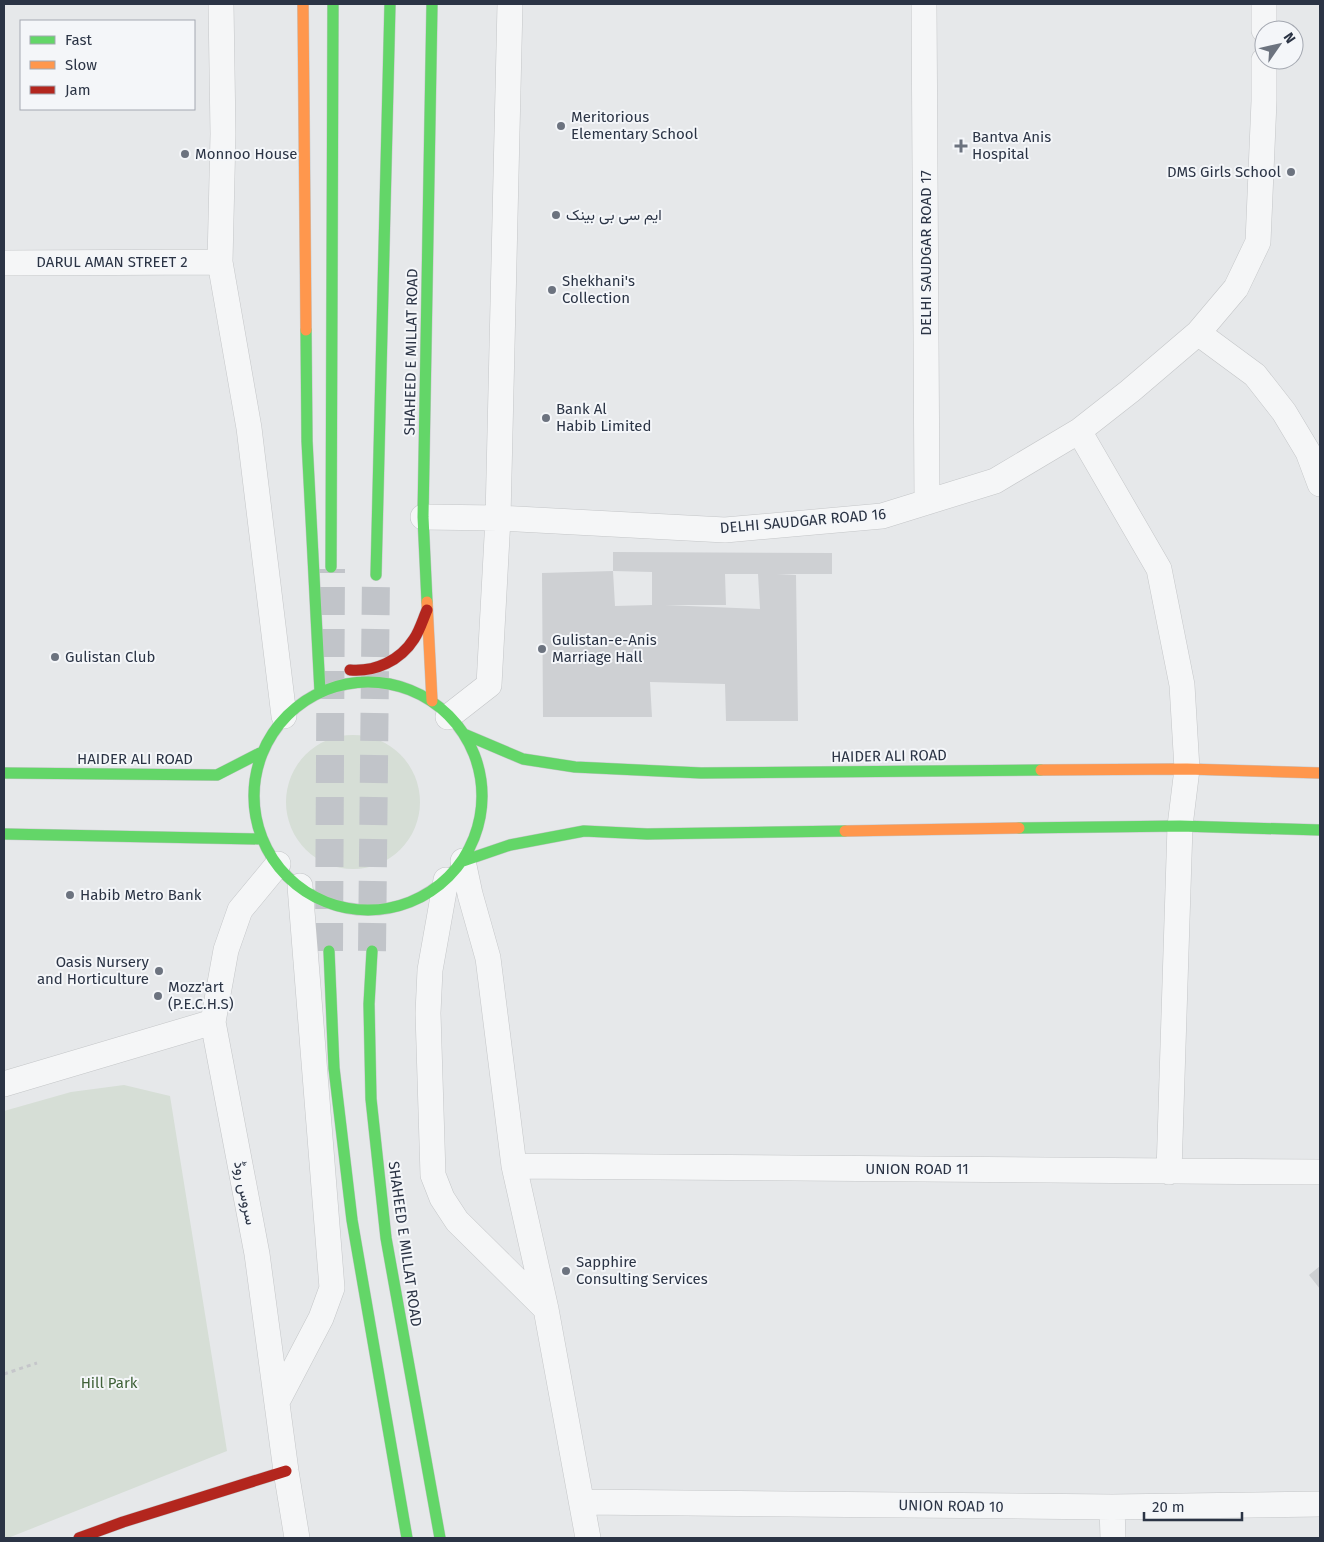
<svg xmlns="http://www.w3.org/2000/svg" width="1324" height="1542" font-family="'Fira Sans',Vazirmatn,sans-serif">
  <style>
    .green { fill: #d6ded6 }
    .building { fill: #ced0d3; fill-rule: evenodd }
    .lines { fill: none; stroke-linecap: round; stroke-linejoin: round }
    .primary-tunnel { stroke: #c1c4c9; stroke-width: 28; stroke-dasharray: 28 14; stroke-linecap: butt }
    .street-casing { stroke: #c4c6c8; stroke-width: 26 }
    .fast-casing { stroke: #c4c6c8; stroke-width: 12 }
    .slow-casing { stroke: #c4c6c8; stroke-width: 12 }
    .jam-casing { stroke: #c4c6c8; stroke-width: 12 }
    .path { stroke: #c5c6ca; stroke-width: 3; stroke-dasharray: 4 4; stroke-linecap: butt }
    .street { stroke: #f5f6f7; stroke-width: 25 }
    .fast { stroke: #63d668; stroke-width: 11 }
    .slow { stroke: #ff974d; stroke-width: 11 }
    .jam { stroke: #b3261e; stroke-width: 11 }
    .poi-dot { fill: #6c737f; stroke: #f4f6f9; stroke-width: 2 }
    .labels { text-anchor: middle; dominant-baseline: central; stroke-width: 4; stroke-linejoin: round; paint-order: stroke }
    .poi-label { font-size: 15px; fill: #2b3445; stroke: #f4f6f9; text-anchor: start }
    .street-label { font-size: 15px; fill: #2b3445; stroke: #f4f6f9 }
    .park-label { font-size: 15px; fill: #3f6138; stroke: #f4f6f9 }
  </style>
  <rect width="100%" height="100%" fill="#e6e8ea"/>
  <!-- green -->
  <path class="green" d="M286 802a67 67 0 1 1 134 0a67 67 0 1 1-134 0Z
    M124,1085L170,1096L227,1451L8,1538H4V1111L71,1092Z"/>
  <!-- building -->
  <path class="building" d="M613,552L832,553V574H777L796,575L798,721H726L725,684L650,682L652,717H543L542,573L613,571ZM613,571L652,572V605L615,606ZM725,574H758L760,609L665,605H726Z
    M1320,1266V1289L1309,1275Z"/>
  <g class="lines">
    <!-- primary-tunnel -->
    <path class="primary-tunnel" d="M329,951L331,569
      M372,951L376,575"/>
    <defs>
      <path id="street" d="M221,4L223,134L220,262L249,428L284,716
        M924,4L927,502
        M1264,30V4
        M4,263L220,262
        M1198,333L1255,375L1284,412L1308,452L1320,484
        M1079,431L1159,569L1182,685L1187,769L1180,826L1169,1172
        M423,517L498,518L725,530L882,516L995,481L1079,431L1130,391L1198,333L1236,288L1258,242L1264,101V60
        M448,717L489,685L498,518L510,4
        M463,861L470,894L488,958L514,1166L546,1309L588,1538
        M278,864L240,910L226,950L213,1022L257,1254L286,1471L297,1538
        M446,880L430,970L428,1013L433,1175L442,1198L457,1221L546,1309
        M4,1084L213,1022
        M514,1166L1320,1172
        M277,1402L321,1318L332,1288L300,886
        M582,1502L1112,1507L1320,1504
        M1112,1507L1113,1538"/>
      <path id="fast" d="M306,330L307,441L320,692
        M331,567L333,4
        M376,575L390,4
        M427,602L423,517L432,4
        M254 796a114 114 0 1 1 228 0a114 114 0 1 1-228 0Z
        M464,734L523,759L575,767L701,773L1041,770
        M4,773L217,775L260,753
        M1019,828L1180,826L1320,830
        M4,834L261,839
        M463,861L510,845L584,831L647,834L845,831
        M329,951L334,1068L352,1220L407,1538
        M372,951L369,1004L371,1099L386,1238L440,1538"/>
      <path id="slow" d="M303,4L306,330
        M427,602L432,701
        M1041,770L1187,769L1320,773
        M845,831L1019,828"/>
      <path id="jam" d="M350,670C375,672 400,661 414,639C420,630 423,619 427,610
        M79,1538L123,1522L286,1471"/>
    </defs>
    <!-- street casing -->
    <use href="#street" class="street-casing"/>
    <!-- fast casing -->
    <use href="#fast" class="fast-casing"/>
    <!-- slow casing -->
    <use href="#slow" class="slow-casing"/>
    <!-- jam casing -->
    <use href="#jam" class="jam-casing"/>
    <!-- path -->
    <path class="path" d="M4,1374L37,1363"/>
    <!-- street -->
    <use href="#street" class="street"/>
    <!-- fast -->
    <use href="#fast" class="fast"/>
    <!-- slow -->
    <use href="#slow" class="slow"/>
    <!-- jam -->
    <use href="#jam" class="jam"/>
  </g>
  <!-- markers -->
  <g class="poi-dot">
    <circle cx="561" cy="126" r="5"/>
    <path d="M958.5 138.5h5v5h5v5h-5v5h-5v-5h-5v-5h5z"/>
    <circle cx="185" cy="154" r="5"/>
    <circle cx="1291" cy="172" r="5"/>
    <circle cx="556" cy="215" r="5"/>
    <circle cx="552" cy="290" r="5"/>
    <circle cx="546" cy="418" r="5"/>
    <circle cx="542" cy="649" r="5"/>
    <circle cx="55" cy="657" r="5"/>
    <circle cx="70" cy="895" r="5"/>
    <circle cx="159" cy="971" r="5"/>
    <circle cx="158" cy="996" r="5"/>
    <circle cx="566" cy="1271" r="5"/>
  </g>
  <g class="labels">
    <!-- poi labels -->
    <g class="poi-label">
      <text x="571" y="117">Meritorious<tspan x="571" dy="17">Elementary School</tspan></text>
      <text x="972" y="137">Bantva Anis<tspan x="972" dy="17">Hospital</tspan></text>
      <text x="195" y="154">Monnoo House</text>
      <text x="1281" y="172" text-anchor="end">DMS Girls School</text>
      <text x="566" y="215">ایم سی بی بینک</text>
      <text x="562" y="281">Shekhani's<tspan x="562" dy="17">Collection</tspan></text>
      <text x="556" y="409">Bank Al<tspan x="556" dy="17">Habib Limited</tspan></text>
      <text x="552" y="640">Gulistan-e-Anis<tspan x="552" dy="17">Marriage Hall</tspan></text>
      <text x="65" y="657">Gulistan Club</text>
      <text x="80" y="895">Habib Metro Bank</text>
      <text x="149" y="962" text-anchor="end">Oasis Nursery<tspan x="149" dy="17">and Horticulture</tspan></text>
      <text x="168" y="987">Mozz'art<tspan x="168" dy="17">(P.E.C.H.S)</tspan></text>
      <text x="576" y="1262">Sapphire<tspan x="576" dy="17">Consulting Services</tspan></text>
    </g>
    <!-- street labels -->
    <g class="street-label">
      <text transform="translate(926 253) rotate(-90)">DELHI SAUDGAR ROAD 17</text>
      <text x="112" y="262">DARUL AMAN STREET 2</text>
      <text transform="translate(411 352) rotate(-89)">SHAHEED E MILLAT ROAD</text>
      <text transform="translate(803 521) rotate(-5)">DELHI SAUDGAR ROAD 16</text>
      <text transform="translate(889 756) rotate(-1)">HAIDER ALI ROAD</text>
      <text x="135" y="759">HAIDER ALI ROAD</text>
      <text x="917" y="1169">UNION ROAD 11</text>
      <text transform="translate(245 1193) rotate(79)">سروس روڈ</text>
      <text transform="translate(405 1244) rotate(82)">SHAHEED E MILLAT ROAD</text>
      <text transform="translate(951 1506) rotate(1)">UNION ROAD 10</text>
    </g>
    <!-- park labels -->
    <g class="park-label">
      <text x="109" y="1383">Hill Park</text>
    </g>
  </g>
  <!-- border -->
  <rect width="1324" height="1542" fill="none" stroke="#2b3445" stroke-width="10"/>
  <!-- legend -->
  <rect x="20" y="20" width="175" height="90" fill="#f4f6f9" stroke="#a4a8b1"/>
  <rect x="30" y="36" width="25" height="8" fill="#63d668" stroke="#a4a8b1"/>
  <text x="65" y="45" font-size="15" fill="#2b3445">Fast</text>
  <rect x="30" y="61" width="25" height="8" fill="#ff974d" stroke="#a4a8b1"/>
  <text x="65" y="70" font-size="15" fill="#2b3445">Slow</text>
  <rect x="30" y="86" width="25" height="8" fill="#b3261e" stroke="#a4a8b1"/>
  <text x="65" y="95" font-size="15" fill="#2b3445">Jam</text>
  <!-- north arrow -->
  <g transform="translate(1279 45) rotate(56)"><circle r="24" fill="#f4f6f9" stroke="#a4a8b1"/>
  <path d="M0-4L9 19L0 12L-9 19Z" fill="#6c737f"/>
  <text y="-8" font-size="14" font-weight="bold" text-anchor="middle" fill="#2b3445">N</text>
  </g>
  <!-- scale -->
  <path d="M1144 1512v8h98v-8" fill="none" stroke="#2b3445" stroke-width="2.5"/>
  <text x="1152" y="1512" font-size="15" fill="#2b3445" stroke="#f4f6f9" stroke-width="4" paint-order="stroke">20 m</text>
</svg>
